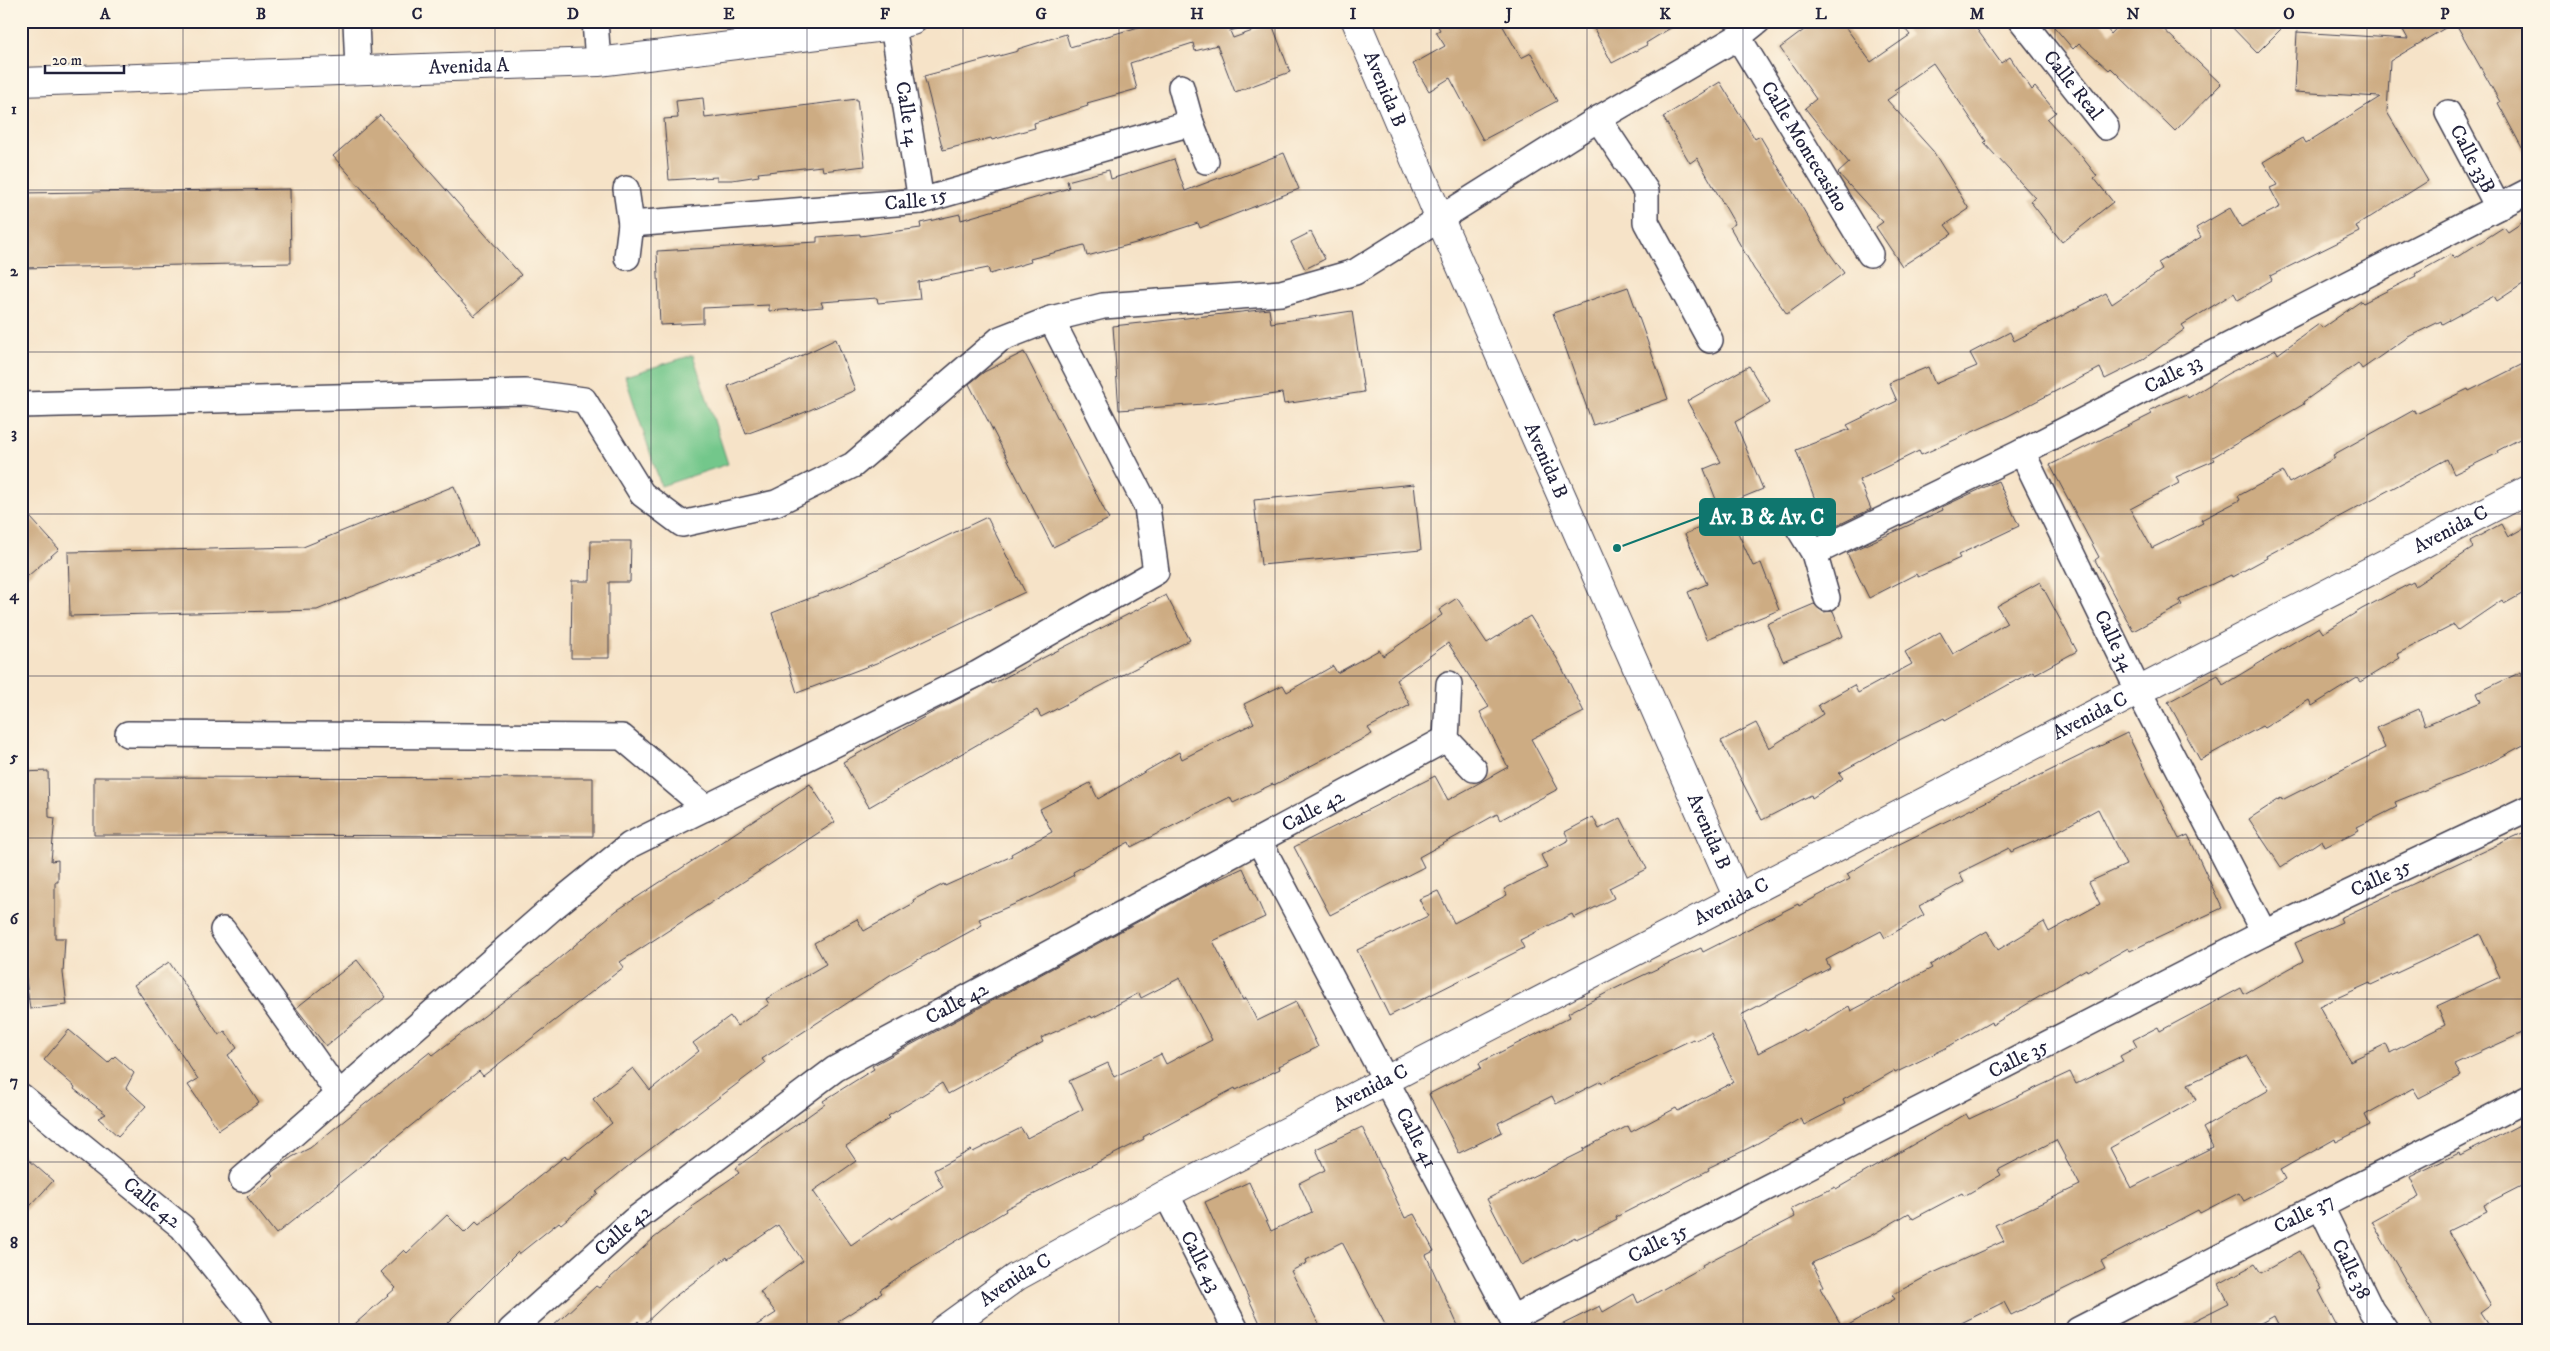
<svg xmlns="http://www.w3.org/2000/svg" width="2550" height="1351" font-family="'IM FELL DW Pica',serif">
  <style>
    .green { fill: #73c78b; stroke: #4a7463 }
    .building { fill: #cdac83; fill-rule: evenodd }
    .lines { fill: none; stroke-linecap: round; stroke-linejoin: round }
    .minor-casing { stroke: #423f50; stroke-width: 28 }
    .tertiary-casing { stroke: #423f50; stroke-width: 30 }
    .minor { stroke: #fff; stroke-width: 25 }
    .tertiary { stroke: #fff; stroke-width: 28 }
    .grid { fill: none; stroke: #22223b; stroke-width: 1; stroke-opacity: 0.55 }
    .labels { text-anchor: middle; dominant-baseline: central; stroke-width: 4; stroke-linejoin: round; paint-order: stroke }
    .street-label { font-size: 20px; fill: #22223b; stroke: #fcf5e5 }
    .leader { fill: none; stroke: #0f766e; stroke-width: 2 }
    .callout-dot { fill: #0f766e; stroke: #fcf5e5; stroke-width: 2 }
    .callout { fill: #0f766e; stroke: #0f766e; stroke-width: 2 }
    .callout-label { font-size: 21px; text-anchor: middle; font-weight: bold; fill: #fff }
    .neatline { fill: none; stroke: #22223b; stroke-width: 2 }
    .grid-label { font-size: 16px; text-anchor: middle; font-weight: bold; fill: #22223b }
  </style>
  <rect width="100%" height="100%" fill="#fcf5e5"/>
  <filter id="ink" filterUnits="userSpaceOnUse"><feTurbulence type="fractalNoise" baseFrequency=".02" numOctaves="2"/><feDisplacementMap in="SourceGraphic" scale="10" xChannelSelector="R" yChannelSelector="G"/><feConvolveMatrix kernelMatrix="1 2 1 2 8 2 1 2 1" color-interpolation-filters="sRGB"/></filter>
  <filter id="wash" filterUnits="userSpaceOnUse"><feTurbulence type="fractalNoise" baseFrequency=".0096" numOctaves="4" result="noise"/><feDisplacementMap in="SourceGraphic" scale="20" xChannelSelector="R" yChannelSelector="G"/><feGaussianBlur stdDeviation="1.12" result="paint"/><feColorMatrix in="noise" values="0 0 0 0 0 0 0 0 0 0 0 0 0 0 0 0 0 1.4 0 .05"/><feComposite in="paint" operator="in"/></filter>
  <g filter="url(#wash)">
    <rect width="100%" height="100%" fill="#f6e3c8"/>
    <!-- green -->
    <path class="green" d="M693,355L728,464L661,486L625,376Z"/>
    <g id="blocks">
      <!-- building -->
      <path class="building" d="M1159,21H1246V26L1230,31L1233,38L1272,24L1290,72L1235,92L1217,45L1195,51L1193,43L1130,63L1137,89L1087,103L1088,106L1034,123L1035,128L992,140L991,138L943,150L924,76L1018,51V49L1066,34L1070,47Z
        M1435,21H1500L1521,58L1531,53L1557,101L1483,140L1450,78L1429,91L1413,64L1445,46L1436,32L1440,30Z
        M1590,21H1682L1646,43L1647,45L1612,63Z
        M1816,21H1841L1871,62L1910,35L1899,21H1971L2001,63L2010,57L2032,90L2035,87L2056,112L2047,119L2082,157L2097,176L2094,178L2113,202L2062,242L2030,201L2035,198L1984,143L1986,141L1933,63L1894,90L1897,93L1887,100L1933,151L1969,209L1945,225L1952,234L1902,266L1876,227L1883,222L1838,173L1849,163L1805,108L1816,99L1780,48Z
        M2049,21H2104L2102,23L2111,34L2123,21H2155L2221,84L2175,131L2111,68L2109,70L2079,43L2073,49Z
        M2226,21H2289L2257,53Z
        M2398,21H2529V161L2498,103L2500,102L2455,22L2390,61L2387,112L2428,181L2356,226L2359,232L2270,276L2272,280L2238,300L2234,293L2182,325L2185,329L2141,361L2105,379L2100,368L2008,416L1921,455L1919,451L1859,480L1871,509L1834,527L1829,517L1823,520L1796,450L1850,429L1847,425L1897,401L1889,383L1928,367L1935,384L1977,366L1970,353L2010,332L2014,341L2106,293L2112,304L2162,270L2158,263L2201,237L2196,228L2230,208L2241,227L2280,207L2270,188L2277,185L2263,162L2303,138L2306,143L2380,97L2294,92L2297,32L2408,39Z
        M1720,82L1755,139L1760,136L1826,248L1844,273L1787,314L1754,269L1730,227L1735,224L1697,158L1690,163L1663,117Z
        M703,98L705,118L857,99L865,166L823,171L822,166L758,173L759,176L732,180H717V177L669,180L664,119L678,118L676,101Z
        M380,115L521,275L474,316L333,156Z
        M1284,153L1299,189L1200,228L1198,223L1136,243L1087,256L1084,245L1030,259L1031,262L990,274L988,268L918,282L920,299L878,303L877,298L821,302L823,307L769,311V305L703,308V323L660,325L657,251L817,242V237L860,234V236L921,228L920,223L960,214L961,220L1069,188L1067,181L1109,170L1111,179L1174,159L1185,191Z
        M290,189L291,263L21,268V193Z
        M2529,218V280L2497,301L2494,296L2442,324L2441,321L2408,337L2362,369L2358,363L2303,402L2304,404L2213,457L2215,460L2176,477L2179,483L2130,509L2152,548L2203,523L2201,520L2240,500L2238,496L2283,472L2289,483L2335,458L2333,455L2414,410L2416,414L2468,389L2469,391L2529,361V434L2497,451L2498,453L2454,474L2447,459L2266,556L2267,558L2232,577L2231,575L2179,600L2182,605L2133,631L2095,560L2099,557L2050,465L2152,414L2150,410L2186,394L2188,398L2229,373L2276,350L2278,354L2319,324L2322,328L2361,301L2363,303L2416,276L2415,274L2451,254L2454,259L2504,227L2508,232Z
        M1311,232L1325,259L1305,269L1291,242Z
        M1628,287L1668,399L1593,425L1553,313Z
        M1269,309L1271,323L1352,311L1364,392L1284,404L1282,393L1204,404L1119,410L1113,326Z
        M836,339L855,390L803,413L746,434L728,386L784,364Z
        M1024,352L1109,519L1053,547L969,384L984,372Z
        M1749,366L1770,402L1735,422L1763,489L1719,507L1704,469L1721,462L1687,401Z
        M1998,481L2019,526L1958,555L1960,558L1918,577L1916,574L1869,598L1847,553L1943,510L1942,507Z
        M1414,484L1421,550L1261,565L1254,500Z
        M454,486L478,545L317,610L70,616L68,552L303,547Z
        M21,507L59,549L21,582Z
        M1730,515L1753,566L1761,563L1779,610L1707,639L1688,592L1707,584L1685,534Z
        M987,517L1025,592L879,662L797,693L772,613L844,585Z
        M2501,524L2508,537L2529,525V590L2504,604L2502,600L2458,630L2454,625L2397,654L2400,658L2360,682L2357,678L2312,706L2309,700L2264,728L2262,726L2200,760L2168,702L2218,675L2223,685L2319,627L2323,633L2362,609L2413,582L2415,586L2473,548L2470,541Z
        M591,541H631L630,582H609V658H571L572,581H590Z
        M2040,582L2077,651L2035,674L2033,671L1945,720L1944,718L1897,741L1839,773L1843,778L1812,798L1811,795L1762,820L1721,741L1756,723L1769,748L1823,714L1818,705L1854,685L1858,693L1912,664L1905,652L1940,632L1953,654L2007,623L1997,606Z
        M1166,595L1190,640L1041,717L1037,710L869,807L843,762L935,711L991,682L992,684Z
        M1457,598L1487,643L1530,616L1558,660L1584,712L1531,739L1558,789L1500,820L1497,814L1419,857L1424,867L1330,915L1294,847L1435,776L1448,800L1508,767L1480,712L1489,707L1448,643L1396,680L1410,705L1368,728L1372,734L1274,785L1273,784L1233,803L1230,797L1131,847L1129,842L1073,872L1074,875L1034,896L979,919L982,925L890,975L762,1059L765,1063L637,1159L596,1192L598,1193L561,1224L559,1222L519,1254L518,1252L440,1330H348L396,1288L381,1272L404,1250L407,1253L447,1215L465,1233L476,1222L479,1225L565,1156L567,1159L612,1123L593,1099L633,1068L650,1090L699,1051L693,1043L730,1016L737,1026L769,1004L766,999L826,964L814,943L857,919L864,931L914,903L913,900L944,884L945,886L1012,856L1011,854L1052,832L1040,809L1090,783L1098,799L1179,752L1182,759L1254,723L1244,704L1283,685L1287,692L1333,666L1337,673L1379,650L1383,656L1442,615L1439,610Z
        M1814,604L1823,612L1833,611L1843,636L1783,661L1767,624Z
        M2521,672L2529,687V742L2484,766L2395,802L2397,807L2357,827L2359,830L2325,847L2322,840L2281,867L2249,819L2281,798L2282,800L2385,748L2376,728L2419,709L2425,725L2481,702L2477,693Z
        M2127,733L2179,839L2188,835L2222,908L2130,951L2128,948L2087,971L2086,969L1992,1025L1991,1022L1944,1049L1895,1073L1894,1071L1843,1100L1845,1104L1804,1125L1801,1118L1751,1147L1708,1168L1709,1170L1616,1217L1617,1219L1589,1233L1576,1239L1575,1237L1521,1265L1487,1199L1584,1151L1583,1149L1628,1126L1631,1132L1676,1108L1678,1111L1733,1082L1711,1033L1694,1041L1693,1039L1602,1083L1601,1081L1556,1104L1552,1096L1498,1123L1502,1132L1459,1153L1429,1094L1481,1068L1479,1063L1570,1017L1568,1013L1612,990L1701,948L1703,952L1798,904L1799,906L1850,879L1847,874L1885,851ZM2098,809L2126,865L2089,882L2100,904L2049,932L2044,922L1998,950L1987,931L1930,965L1932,968L1851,1011L1849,1006L1806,1032L1804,1029L1758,1053L1741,1015L1830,968L1826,960L1881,931L1885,938L1924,915L1919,906L1964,882L1959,873L2009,848L2011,852L2056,832Z
        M48,771L49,817L55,818L51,861L58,860V882H55V938H65L63,973L67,1005L30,1009L24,964L23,930H21V772Z
        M94,777L593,778V836L94,835Z
        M810,784L835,822L620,962L624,967L483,1076L479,1071L276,1234L247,1197L274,1176L271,1173L292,1157L310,1148L430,1052L433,1055L551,965L616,911Z
        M1593,817L1599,829L1621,818L1647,869L1609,888L1614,898L1574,918L1572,914L1520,940L1524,948L1389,1016L1357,950L1428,916L1419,899L1438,891L1454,923L1507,895L1504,889L1547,868L1541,855L1569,840L1565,832Z
        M2529,830V1030L2454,1064L2461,1076L2419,1098L2413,1088L2365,1115L2370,1125L2336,1142L2335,1139L2280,1170L2285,1179L2244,1201L2239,1193L2200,1213L2198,1210L2101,1261L2105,1269L2011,1315L2004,1302L1947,1330H1551L1600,1306L1603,1312L1634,1294L1638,1303L1703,1267L1702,1265L1795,1217L1791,1209L1835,1187L1836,1189L1966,1114L1969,1119L2070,1072L2076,1084L2123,1061L2120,1056L2137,1047L2133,1040L2158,1027L2160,1031L2241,988L2244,994L2303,961L2295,943L2342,922L2340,918ZM2480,934L2500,977L2437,1006L2445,1025L2390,1053L2386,1044L2350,1061L2319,1006L2370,983L2371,985ZM2248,1056L2269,1090L2203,1128L2213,1147L2131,1188L2110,1148L2196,1100L2188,1084ZM2056,1140L2080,1185L1995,1225L2004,1241L1931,1274L1892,1295L1895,1299L1843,1328L1820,1288L1824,1286L1812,1263L1870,1236L1909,1213L1913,1219L1962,1193L1964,1196L2001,1175L1998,1170Z
        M1243,868L1265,917L1213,941L1243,1000L1246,998L1257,1021L1296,1002L1318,1047L1279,1066L1280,1069L1236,1090L1235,1088L1143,1137L1144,1139L1005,1209L1006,1211L910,1269L880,1290L882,1293L838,1321L844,1330H749L776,1313L760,1292L803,1261L778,1225L728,1259L727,1257L669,1301L642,1326L638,1321L629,1330H549L596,1286L599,1288L654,1238L693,1208L691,1206L739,1173L735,1168L825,1104L823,1101L874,1069L872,1066L1202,887ZM1180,978L1212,1040L1166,1064L1161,1054L1114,1077L1108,1063L1069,1081L1083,1109L1027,1138L1021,1128L973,1152L971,1150L934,1170L943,1187L892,1219L891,1217L851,1245L813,1191L856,1161L846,1146L890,1118L888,1116L942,1083L948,1094L1043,1042L1041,1038L1091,1016L1092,1018L1139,993L1141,998Z
        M357,960L386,997L326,1046L296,1008Z
        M169,962L219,1035L225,1031L237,1048L228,1055L259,1103L219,1130L188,1085L198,1079L134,985Z
        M69,1030L108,1063L115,1056L134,1073L126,1088L146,1106L118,1136L98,1118L106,1114L74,1089L75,1087L44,1060Z
        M2529,1120V1182L2484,1205L2487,1212L2448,1231L2491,1305L2480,1313L2491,1330H2434L2372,1222L2419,1196L2410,1177L2459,1153L2460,1156Z
        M1362,1127L1405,1218L1414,1214L1434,1251L1426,1255L1460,1330H1388L1342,1242L1306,1260L1307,1263L1291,1271L1322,1330H1263L1205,1202L1249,1182L1271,1231L1312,1212L1299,1183L1325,1170L1316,1149Z
        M21,1153L53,1181L21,1216Z
        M2300,1251L2322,1289L2319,1291L2339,1330H2281L2274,1316L2248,1330H2175L2229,1303L2219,1284L2255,1264L2261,1273Z"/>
    </g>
  </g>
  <g filter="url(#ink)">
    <use href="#blocks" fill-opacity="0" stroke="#423f50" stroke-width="1"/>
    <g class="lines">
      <defs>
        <g id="minor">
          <path d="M356,21L358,70"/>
          <path d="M595,21L598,62"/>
          <path id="s1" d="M2022,21L2106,127"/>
          <path id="s2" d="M893,26L921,201"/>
          <path id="s3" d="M1738,37L1870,254"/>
          <path d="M1181,87L1191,123L1206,161"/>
          <path id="s4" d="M2448,113L2498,207"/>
          <path d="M1598,119L1646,191V222L1710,340"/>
          <path d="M626,189L631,224L627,257"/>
          <path id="s5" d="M631,224L921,201L1191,123"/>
          <path d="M21,405L525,392L584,400L642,494L682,524L776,503L853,465L1000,339L1051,319L1103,306L1281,293L1355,272L1598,119L1738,37L1758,21"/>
          <path id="s6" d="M2022,452L2139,692L2264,933"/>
          <path d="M1792,517L1814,553L1827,598"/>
          <path id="s7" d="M1814,553L2022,452L2529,191"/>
          <path d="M1449,684L1446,739L1474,769"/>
          <path d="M128,734L622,737L706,808"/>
          <path id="s8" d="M1259,841L1518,1330"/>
          <path d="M223,930L339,1094"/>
          <path id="s9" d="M21,1096L182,1227L251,1313L261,1330"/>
          <path d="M242,1179L551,909L630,845L977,674L1156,572L1147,507L1051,319"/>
          <path id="s10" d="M1166,1194L1236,1330"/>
          <path id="s11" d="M2321,1207L2371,1310L2385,1330"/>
          <path id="s12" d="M1512,1318L2264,933L2529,808"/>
          <path id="s13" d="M511,1330L633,1221L835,1069L1446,739"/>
          <path id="s14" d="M2078,1330L2529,1098"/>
        </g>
        <g id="tertiary">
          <path id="s15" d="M1356,21L1439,217L1738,898"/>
          <path id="s16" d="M21,82L598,62L893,26L912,21"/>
          <path id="s17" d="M943,1330L1016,1277L1166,1194L2529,489"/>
        </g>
      </defs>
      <!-- minor casing -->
      <use href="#minor" class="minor-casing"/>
      <!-- tertiary casing -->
      <use href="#tertiary" class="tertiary-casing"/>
      <!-- minor -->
      <use href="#minor" class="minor"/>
      <!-- tertiary -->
      <use href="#tertiary" class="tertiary"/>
    </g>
  </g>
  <!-- grid -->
  <path class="grid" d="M183,21V1330M339,21V1330M495,21V1330M651,21V1330M807,21V1330M963,21V1330M1119,21V1330M1275,21V1330M1431,21V1330M1587,21V1330M1743,21V1330M1899,21V1330M2055,21V1330M2211,21V1330M2367,21V1330M21,190H2529M21,352H2529M21,514H2529M21,676H2529M21,838H2529M21,999H2529M21,1162H2529"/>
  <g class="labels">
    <!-- street labels -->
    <g class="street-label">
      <text stroke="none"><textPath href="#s16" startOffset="448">Avenida A</textPath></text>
      <text stroke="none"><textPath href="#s1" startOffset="82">Calle Real</textPath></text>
      <text stroke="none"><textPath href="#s15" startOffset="74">Avenida B</textPath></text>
      <text stroke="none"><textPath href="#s2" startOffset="89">Calle 14</textPath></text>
      <text stroke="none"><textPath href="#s3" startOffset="128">Calle Montecasino</textPath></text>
      <text stroke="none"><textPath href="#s4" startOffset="52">Calle 33B</textPath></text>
      <text stroke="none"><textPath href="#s5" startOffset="286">Calle 15</textPath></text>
      <text stroke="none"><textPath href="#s7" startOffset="401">Calle 33</textPath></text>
      <text stroke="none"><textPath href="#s15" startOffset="479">Avenida B</textPath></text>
      <text stroke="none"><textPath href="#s17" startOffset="1708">Avenida C</textPath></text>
      <text stroke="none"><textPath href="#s6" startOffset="210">Calle 34</textPath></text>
      <text stroke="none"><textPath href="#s17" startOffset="1302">Avenida C</textPath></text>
      <text stroke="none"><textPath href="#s13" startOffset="960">Calle 42</textPath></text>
      <text stroke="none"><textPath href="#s15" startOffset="884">Avenida B</textPath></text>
      <text stroke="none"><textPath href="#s12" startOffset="974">Calle 35</textPath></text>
      <text stroke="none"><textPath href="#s17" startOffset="898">Avenida C</textPath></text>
      <text stroke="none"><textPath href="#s13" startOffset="555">Calle 42</textPath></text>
      <text stroke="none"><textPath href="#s12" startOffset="569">Calle 35</textPath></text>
      <text stroke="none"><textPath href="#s17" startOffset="492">Avenida C</textPath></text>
      <text stroke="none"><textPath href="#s8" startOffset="336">Calle 41</textPath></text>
      <text stroke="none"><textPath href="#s9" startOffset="169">Calle 42</textPath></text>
      <text stroke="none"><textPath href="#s14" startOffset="254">Calle 37</textPath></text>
      <text stroke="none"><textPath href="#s13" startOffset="150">Calle 42</textPath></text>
      <text stroke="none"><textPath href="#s12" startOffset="164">Calle 35</textPath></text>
      <text stroke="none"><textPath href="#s10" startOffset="76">Calle 43</textPath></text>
      <text stroke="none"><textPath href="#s11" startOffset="69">Calle 38</textPath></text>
      <text stroke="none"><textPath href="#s17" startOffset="88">Avenida C</textPath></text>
    </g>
  </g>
  <!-- callouts -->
  <path class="leader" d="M1617 548L1700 517"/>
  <circle class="callout-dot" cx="1617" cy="548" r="5"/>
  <rect class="callout" x="1700" y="499" width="135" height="36" rx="5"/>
  <g class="callout-label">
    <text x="1767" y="524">Av. B &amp; Av. C</text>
  </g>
  <!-- margin -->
  <rect width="2550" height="1351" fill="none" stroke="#fcf5e5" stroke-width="55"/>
  <!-- scale -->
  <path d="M45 65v8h79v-8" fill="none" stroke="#22223b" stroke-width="2.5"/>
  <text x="52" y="65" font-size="15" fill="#22223b" stroke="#fcf5e5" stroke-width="4" paint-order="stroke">20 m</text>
  <rect x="28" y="28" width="2494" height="1296" class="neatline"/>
  <g class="grid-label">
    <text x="105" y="19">A</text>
    <text x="261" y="19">B</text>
    <text x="417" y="19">C</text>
    <text x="573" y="19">D</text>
    <text x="729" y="19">E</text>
    <text x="885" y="19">F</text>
    <text x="1041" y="19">G</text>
    <text x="1197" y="19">H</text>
    <text x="1353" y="19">I</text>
    <text x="1509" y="19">J</text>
    <text x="1665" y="19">K</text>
    <text x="1821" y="19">L</text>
    <text x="1977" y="19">M</text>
    <text x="2133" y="19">N</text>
    <text x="2289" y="19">O</text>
    <text x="2445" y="19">P</text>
    <text x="14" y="114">1</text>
    <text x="14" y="276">2</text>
    <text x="14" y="438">3</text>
    <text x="14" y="600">4</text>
    <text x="14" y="762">5</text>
    <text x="14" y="924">6</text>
    <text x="14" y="1086">7</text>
    <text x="14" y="1248">8</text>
  </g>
</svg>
